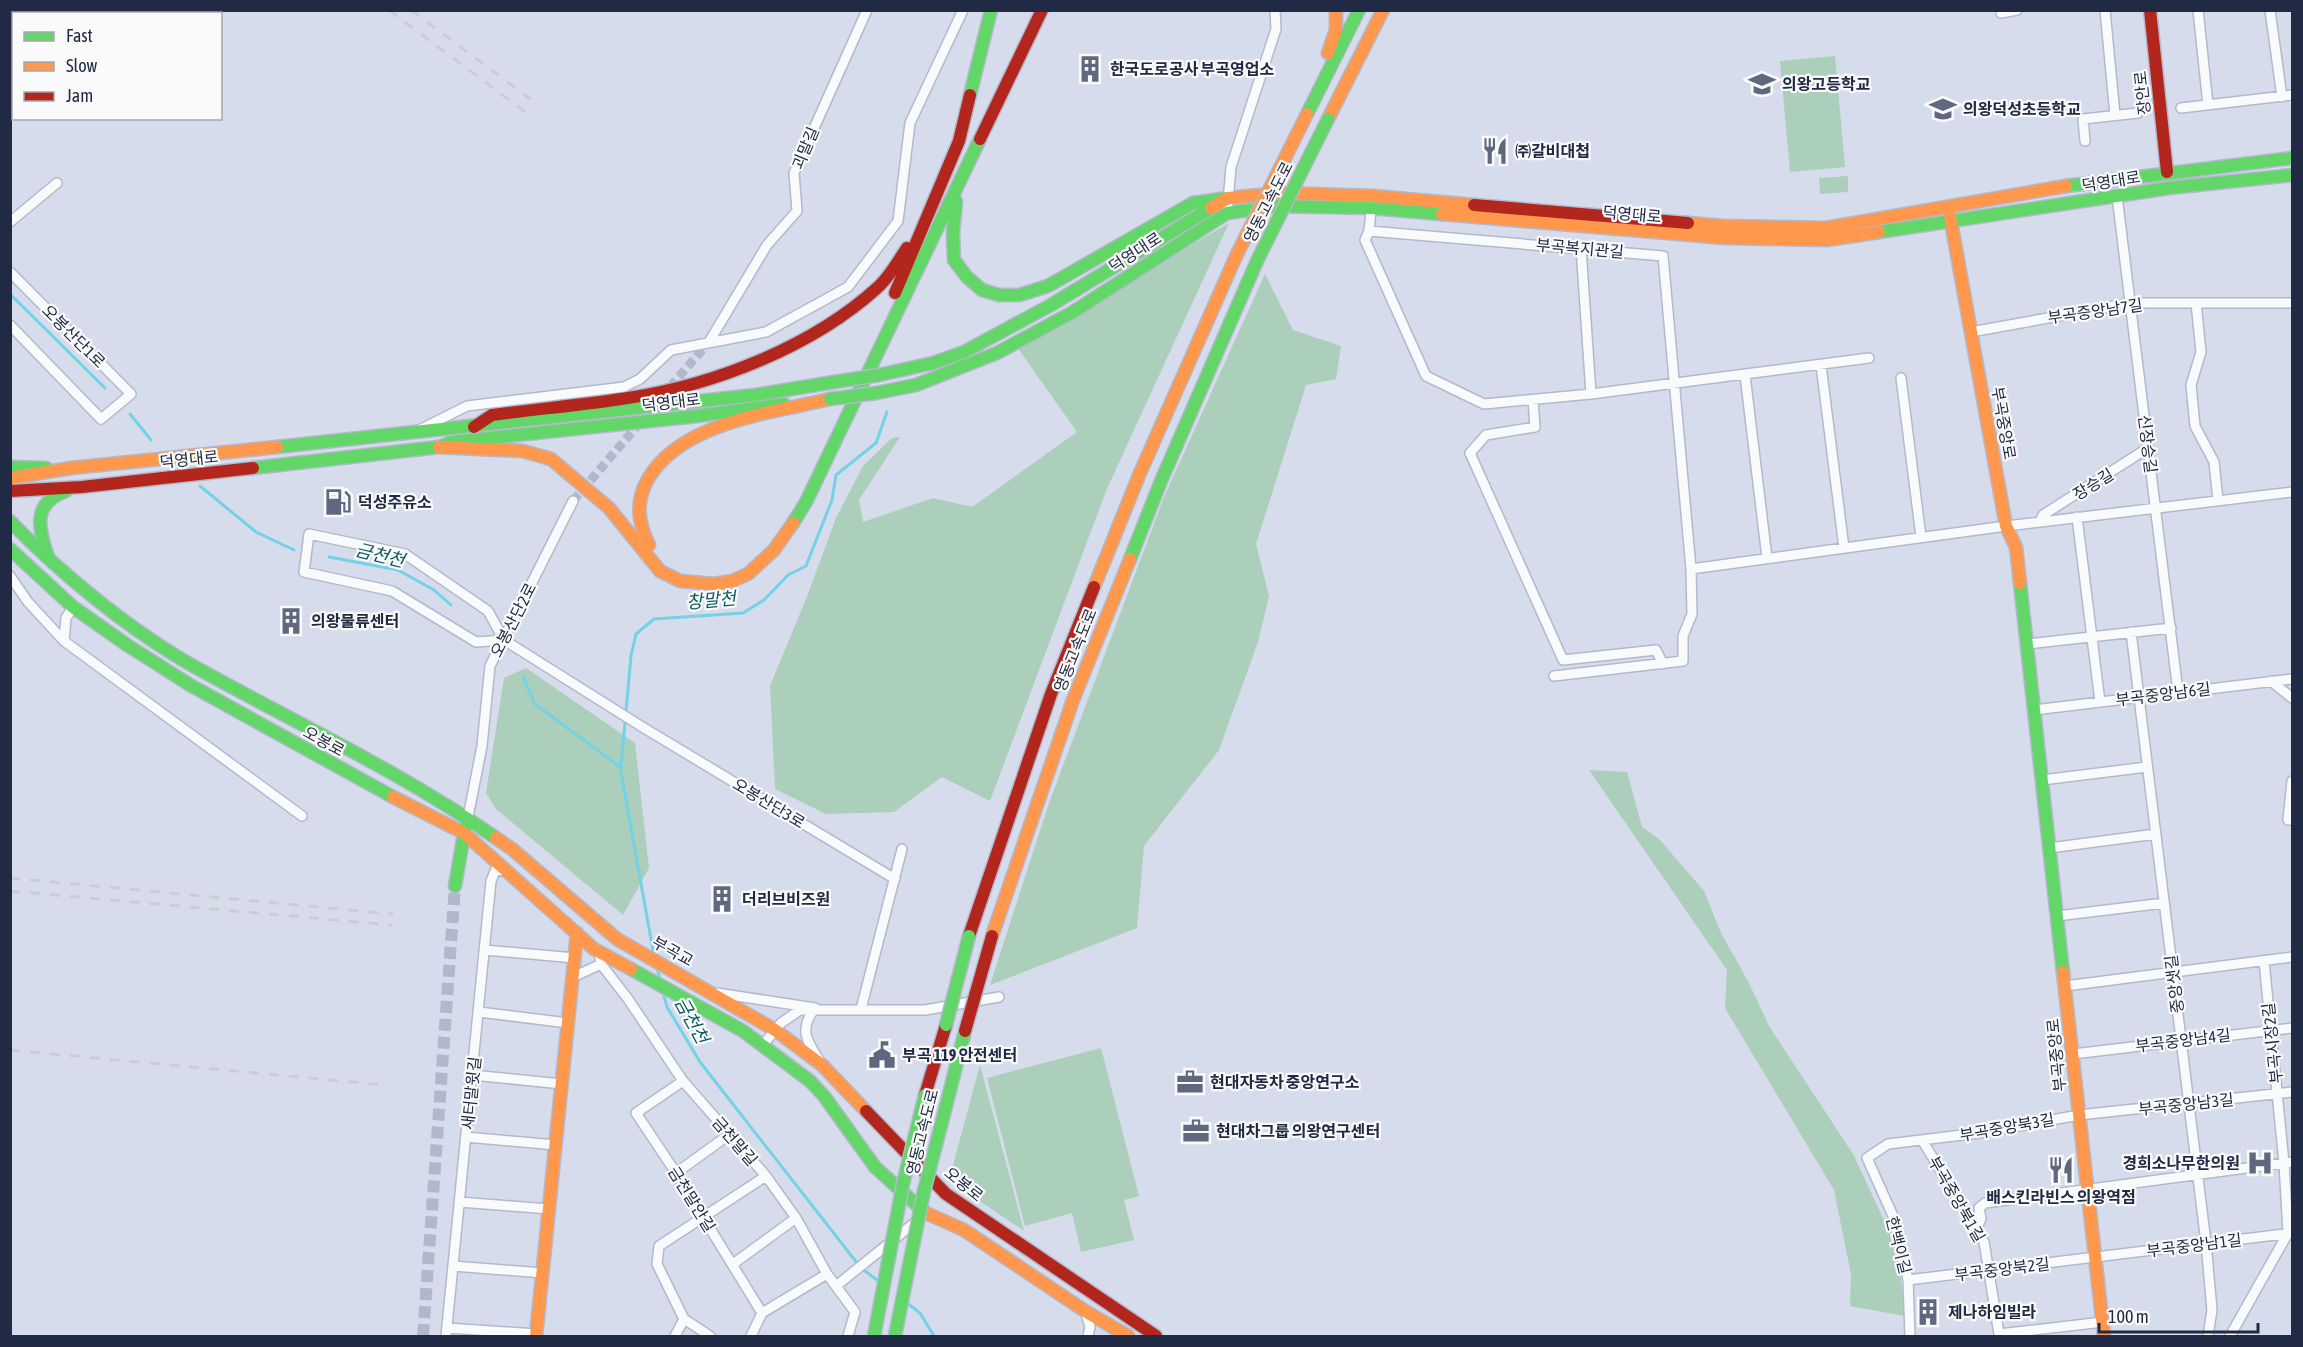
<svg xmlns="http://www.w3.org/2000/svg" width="2303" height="1347" font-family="'Asap Condensed','Noto Sans KR',sans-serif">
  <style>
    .green { fill: #abcfba }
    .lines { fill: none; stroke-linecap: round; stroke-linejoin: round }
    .stream { stroke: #73d2e4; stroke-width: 3 }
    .street-tunnel { stroke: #b2b8ca; stroke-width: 9; stroke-dasharray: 9 4.5; stroke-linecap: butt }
    .secondary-tunnel { stroke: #b2b8ca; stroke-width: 12; stroke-dasharray: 12 6; stroke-linecap: butt }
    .street-casing { stroke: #b2b9cc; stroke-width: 12 }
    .fast-casing { stroke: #b2b9cc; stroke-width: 15 }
    .slow-casing { stroke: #b2b9cc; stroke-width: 15 }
    .jam-casing { stroke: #b2b9cc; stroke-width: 15 }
    .street { stroke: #f9fafc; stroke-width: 9 }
    .fast { stroke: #63d668; stroke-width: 12 }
    .slow { stroke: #ff974d; stroke-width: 12 }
    .jam { stroke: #b3261e; stroke-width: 12 }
    .rail { stroke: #cbcdd2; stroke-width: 3; stroke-dasharray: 10 10; stroke-linecap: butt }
    .fast-bridge-casing { stroke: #b2b9cc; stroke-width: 15; stroke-linecap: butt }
    .slow-bridge-casing { stroke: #b2b9cc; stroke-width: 15; stroke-linecap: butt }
    .jam-bridge-casing { stroke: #b2b9cc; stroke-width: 15; stroke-linecap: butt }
    .fast-bridge { stroke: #63d668; stroke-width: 12 }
    .slow-bridge { stroke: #ff974d; stroke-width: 12 }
    .jam-bridge { stroke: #b3261e; stroke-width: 12 }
    .labels { text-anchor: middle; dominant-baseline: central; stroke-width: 4.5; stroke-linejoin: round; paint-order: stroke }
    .poi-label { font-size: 16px; font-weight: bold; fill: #212a44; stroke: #fafafa; text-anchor: start }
    .street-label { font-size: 16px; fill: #212a44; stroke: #fafafa }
    .water-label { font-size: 18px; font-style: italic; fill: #0b5963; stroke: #fafafa }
  </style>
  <rect width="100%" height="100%" fill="#d6dcec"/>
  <!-- green -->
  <path class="green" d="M1835,56L1845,167L1790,172L1780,61Z
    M1848,176V192L1820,194L1819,178Z
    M1229,223L1106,491L990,801L942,777L894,812L826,814L775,789L770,686L808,594L836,518L863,466L892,438L900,437L859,500L863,522L933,498L972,507L1077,432L1017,347Z
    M1265,274L1293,330L1341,346L1336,379L1306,385L1256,544L1269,596L1258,642L1219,750L1144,846L1137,928L990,985L1049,803L1164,497Z
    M526,668L635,743L649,868L623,915L496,809L486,793L504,678Z
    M1589,770L1627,772L1642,827L1659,839L1704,891L1721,933L1749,983L1769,1026L1853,1154L1889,1231L1901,1279L1905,1316L1850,1306L1851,1274L1834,1190L1725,1008L1727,970Z
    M1101,1048L1139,1196L1124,1200L1134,1240L1081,1252L1072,1213L1025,1226L987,1078Z
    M980,1065L1024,1231L949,1180Z"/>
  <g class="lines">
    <!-- stream -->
    <path class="stream" d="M10,294L105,388
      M130,414L151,440
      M200,486L256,532L294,550
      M329,557L398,570L434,590L451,605
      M523,677L535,704L620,767L654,956
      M621,766L631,656L636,634L654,619L743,613L764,600L788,575L806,566L832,500L836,475L876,443L887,412
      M656,965L660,979
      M663,992L667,1007L700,1062L861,1268L877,1280
      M907,1303L920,1313L934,1336"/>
    <!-- street-tunnel -->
    <path class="street-tunnel" d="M670,387L709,342
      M573,501L655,405"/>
    <!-- secondary-tunnel -->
    <path class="secondary-tunnel" d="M423,1336L455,886"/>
    <defs>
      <path id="street" d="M2001,10V13L2017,10
        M2105,10L2115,115
        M2198,10L2208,105
        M2270,10L2282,97
        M2181,108L2292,95
        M2085,141L2083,119L2138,113
        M2117,196L2178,692
        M1372,202L1369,231L1365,240L1426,376L1484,404L1591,394L1869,358
        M1227,213L1231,167L1276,29L1275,10
        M10,222L57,183
        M1369,231L1663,256L1691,569L1692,614L1683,636V661L1554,676
        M1581,248L1591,394
        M10,272L131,394L101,419L10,325
        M2196,303L2201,352L2191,385L2195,426L2214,462L2218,501
        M1971,332L2131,303H2292
        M709,342L767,245L797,211L794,173L867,10
        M1821,365L1844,548
        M1745,375L1767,558
        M1901,378L1921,537
        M1533,400L1535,427L1486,435L1470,453L1563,660L1656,650L1663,664
        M419,430L467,406L624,387L640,379L671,350L766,332L848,287L898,221L910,123L963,10
        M2077,517L2100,702
        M2040,522L2043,515L2148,448
        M309,534L405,554L488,611L504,640L476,642L392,591L304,572Z
        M1691,569L2006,526L2292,492
        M10,576L28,602L64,641L302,816
        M2131,632L2206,1243L2212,1310L2208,1336
        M504,640L644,728L895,879
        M64,641L66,618L73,607
        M2027,644L2171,628
        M2271,681L2292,698
        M2034,710L2292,679
        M2042,780L2147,767
        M2292,781L2288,820H2292
        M468,817L482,746L490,666L573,501
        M2049,848L2156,834
        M2057,916L2164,903
        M485,950L575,958
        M599,952L601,964L628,999L683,1081L766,1176L796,1218L827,1274L855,1312L848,1336
        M2264,961L2284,1163L2288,1233
        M573,977L601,964
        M2065,986L2292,957
        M717,993L815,1008C799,1029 806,1040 819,1060
        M861,1009L902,849
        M479,1012L568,1023
        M763,1045L781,1023L800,1010H925L999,997
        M2073,1054L2292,1028
        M472,1075L562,1084
        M683,1081L636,1113L676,1173L762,1313L751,1336
        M466,1137L556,1145
        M1922,1140L1984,1242L1999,1334L2103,1322
        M676,1173L730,1134
        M460,1202L549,1209
        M1976,1230L1981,1219L1979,1208L1985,1203L2292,1162
        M733,1264L796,1218
        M453,1266L543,1273
        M1908,1280L2292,1233
        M836,1286L918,1220
        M1085,1311L1090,1327L1088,1336
        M762,1313L827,1274
        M447,1328L537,1334
        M446,1336L491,881L496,869L508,872
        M675,1336L684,1319
        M710,1336L684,1319L657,1264L659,1246L766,1176
        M1910,1336L1908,1280L1893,1216L1867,1158L1888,1144L1979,1133L2079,1115L2292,1092
        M2230,1336L2288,1233"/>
      <path id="fast" d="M970,95L991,10
        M1307,114L1359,10
        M2066,186L2292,158
        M956,201L953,232L954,260L967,277L982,290L999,295H1019L1048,286L1193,203L1228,198
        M1879,232L2169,188L2292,175
        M879,375L933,363L964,352L1051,305L1211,208
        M876,393L916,385L997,353L1073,312L1227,213L1276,206L1371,208L1442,214
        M277,447L755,395L834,382
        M10,467L46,468
        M253,468L439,447L452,442L697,416L784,404
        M10,521C61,574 131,631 195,667C296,723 401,772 496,838
        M793,523L806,502L980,139
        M10,549L73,607L127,645L190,685L393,797
        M48,557C38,528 32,503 66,491
        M1130,559L1161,481L1257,261
        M2020,583L2063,972
        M455,886L465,828
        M631,969L743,1031L810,1081L824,1096L875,1167L920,1208
        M945,1110L965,1031"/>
      <path id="slow" d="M1328,53L1336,30V10
        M1328,119L1383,10
        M1211,208L1228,198L1281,193L1373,196L1474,205
        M1442,214L1726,238L1827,240L1879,232
        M1950,216L2006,526L2016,547L2020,583
        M1688,223L1723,226L1826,228L2066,186
        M439,447L523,451L551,459L609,508L660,571L680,581L714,584L732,581L748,574L774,550L793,523
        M10,478L71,468L277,447
        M649,545C638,522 635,502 648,479C681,422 771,413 830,399
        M1094,587L1140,473L1237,254
        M393,797L464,833L594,949L631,969
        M496,838L512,849L617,939L775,1030L822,1065L866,1111
        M992,936L1073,700L1130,559
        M2063,972L2104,1336
        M920,1208L926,1213L964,1230L1085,1311L1128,1336
        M536,1336L577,933"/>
      <path id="jam" d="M2150,10L2167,172
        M980,139L1042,10
        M1474,205L1688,223
        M895,293L959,141L970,95
        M474,427L492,415C537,409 583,405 628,398C714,385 812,347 877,288C889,278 898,261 907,248
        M10,491L82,487L253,468
        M969,936L1051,694L1094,587
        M925,1095L946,1025
        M866,1111L946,1194L1156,1336"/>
    </defs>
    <!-- street casing -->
    <use href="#street" class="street-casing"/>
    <!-- fast casing -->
    <use href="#fast" class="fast-casing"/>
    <!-- slow casing -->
    <use href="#slow" class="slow-casing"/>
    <!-- jam casing -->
    <use href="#jam" class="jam-casing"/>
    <!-- street -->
    <use href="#street" class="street"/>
    <!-- fast -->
    <use href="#fast" class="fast"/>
    <!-- slow -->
    <use href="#slow" class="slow"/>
    <!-- jam -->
    <use href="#jam" class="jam"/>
    <!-- rail -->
    <path class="rail" d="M389,10L528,114
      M411,10L537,104
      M10,878L393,914
      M10,891L392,925
      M10,1050L385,1085"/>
    <defs>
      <path id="fast-bridge" d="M1257,261L1328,119
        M834,382L879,375
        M830,399L876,393
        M946,1025L969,936
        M874,1336L903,1184L925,1095
        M895,1336L924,1191L945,1110"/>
      <path id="slow-bridge" d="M1237,254L1307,114"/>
      <path id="jam-bridge" d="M965,1031L992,936"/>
    </defs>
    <!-- fast-bridge casing -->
    <use href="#fast-bridge" class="fast-bridge-casing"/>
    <!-- slow-bridge casing -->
    <use href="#slow-bridge" class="slow-bridge-casing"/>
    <!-- jam-bridge casing -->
    <use href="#jam-bridge" class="jam-bridge-casing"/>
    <!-- fast-bridge -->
    <use href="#fast-bridge" class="fast-bridge"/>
    <!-- slow-bridge -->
    <use href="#slow-bridge" class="slow-bridge"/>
    <!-- jam-bridge -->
    <use href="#jam-bridge" class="jam-bridge"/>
  </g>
  <!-- icons -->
  <defs>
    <symbol id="building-bare" viewBox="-9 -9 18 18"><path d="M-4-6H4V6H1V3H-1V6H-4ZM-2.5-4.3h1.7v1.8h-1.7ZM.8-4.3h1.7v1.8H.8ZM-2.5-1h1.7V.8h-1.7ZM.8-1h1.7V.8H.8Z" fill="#60687f" stroke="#fafafa" stroke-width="2.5" paint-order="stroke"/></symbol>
    <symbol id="school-bare" viewBox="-9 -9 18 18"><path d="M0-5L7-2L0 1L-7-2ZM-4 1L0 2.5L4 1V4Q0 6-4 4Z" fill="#60687f" stroke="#fafafa" stroke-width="2.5" paint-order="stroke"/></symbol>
    <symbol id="restaurant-bare" viewBox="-9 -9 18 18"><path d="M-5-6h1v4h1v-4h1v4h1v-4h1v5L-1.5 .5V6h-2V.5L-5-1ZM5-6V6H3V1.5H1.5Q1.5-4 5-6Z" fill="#60687f" stroke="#fafafa" stroke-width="2.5" paint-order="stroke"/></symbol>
    <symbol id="fuel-bare" viewBox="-9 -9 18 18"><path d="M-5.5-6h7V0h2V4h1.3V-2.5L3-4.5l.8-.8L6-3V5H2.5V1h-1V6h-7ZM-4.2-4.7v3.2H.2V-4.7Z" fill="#60687f" stroke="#fafafa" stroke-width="2.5" paint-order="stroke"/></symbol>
    <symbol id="civic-bare" viewBox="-9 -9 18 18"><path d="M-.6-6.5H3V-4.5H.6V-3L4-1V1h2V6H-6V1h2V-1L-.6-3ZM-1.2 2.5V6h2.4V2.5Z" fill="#60687f" stroke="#fafafa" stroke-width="2.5" paint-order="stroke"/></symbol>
    <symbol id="office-bare" viewBox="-9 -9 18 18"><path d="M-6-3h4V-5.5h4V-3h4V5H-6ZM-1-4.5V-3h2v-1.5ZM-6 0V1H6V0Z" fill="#60687f" stroke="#fafafa" stroke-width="2.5" paint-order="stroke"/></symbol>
    <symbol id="hospital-bare" viewBox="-9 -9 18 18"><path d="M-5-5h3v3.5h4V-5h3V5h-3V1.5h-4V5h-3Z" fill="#60687f" stroke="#fafafa" stroke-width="2.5" paint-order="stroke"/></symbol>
  </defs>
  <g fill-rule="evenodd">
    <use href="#building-bare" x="1071" y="50" width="38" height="38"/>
    <use href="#school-bare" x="1743" y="65" width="38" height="38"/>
    <use href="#school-bare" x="1924" y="90" width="38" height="38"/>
    <use href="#restaurant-bare" x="1476" y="132" width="38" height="38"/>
    <use href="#fuel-bare" x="319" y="483" width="38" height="38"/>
    <use href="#building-bare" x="272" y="602" width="38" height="38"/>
    <use href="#building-bare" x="703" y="880" width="38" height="38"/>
    <use href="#civic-bare" x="863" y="1036" width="38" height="38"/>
    <use href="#office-bare" x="1171" y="1063" width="38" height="38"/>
    <use href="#office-bare" x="1177" y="1112" width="38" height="38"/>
    <use href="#hospital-bare" x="2241" y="1144" width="38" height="38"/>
    <use href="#restaurant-bare" x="2042" y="1151" width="38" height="38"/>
    <use href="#building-bare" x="1909" y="1293" width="38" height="38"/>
  </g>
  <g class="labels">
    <!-- poi labels -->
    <g class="poi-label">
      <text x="1110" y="69">한국도로공사 부곡영업소</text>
      <text x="1782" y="84">의왕고등학교</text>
      <text x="1963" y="109">의왕덕성초등학교</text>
      <text x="1515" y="151">㈜갈비대첩</text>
      <text x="358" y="502">덕성주유소</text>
      <text x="311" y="621">의왕물류센터</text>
      <text x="742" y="899">더리브비즈원</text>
      <text x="902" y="1055">부곡 119 안전센터</text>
      <text x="1210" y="1082">현대자동차 중앙연구소</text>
      <text x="1216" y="1131">현대차그룹 의왕연구센터</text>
      <text x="2240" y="1163" text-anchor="end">경희소나무한의원</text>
      <text x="2061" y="1197" text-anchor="middle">배스킨라빈스 의왕역점</text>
      <text x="1948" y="1312">제나하임빌라</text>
    </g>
    <!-- street labels -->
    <g class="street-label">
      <text transform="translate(2142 93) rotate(-96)">장안로</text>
      <text transform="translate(805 148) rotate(-67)">괴말길</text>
      <text transform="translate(2111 181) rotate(-9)">덕영대로</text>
      <text transform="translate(1268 202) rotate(-63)">영동고속도로</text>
      <text transform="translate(1632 214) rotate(5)">덕영대로</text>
      <text transform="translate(1580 248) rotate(5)">부곡복지관길</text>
      <text transform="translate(1135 252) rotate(-33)">덕영대로</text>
      <text transform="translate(2095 311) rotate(-8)">부곡중앙남7길</text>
      <text transform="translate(74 336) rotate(45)">오봉산단1로</text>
      <text transform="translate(671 402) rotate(-7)">덕영대로</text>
      <text transform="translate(2004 423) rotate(80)">부곡중앙로</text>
      <text transform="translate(2148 444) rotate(83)">신장승길</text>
      <text transform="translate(189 459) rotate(-6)">덕영대로</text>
      <text transform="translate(2093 484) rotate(-32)">장승길</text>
      <text transform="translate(513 620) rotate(-63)">오봉산단2로</text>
      <text transform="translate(1075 650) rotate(-68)">영동고속도로</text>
      <text transform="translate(2163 694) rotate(-7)">부곡중앙남6길</text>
      <text transform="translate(324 741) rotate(29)">오봉로</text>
      <text transform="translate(769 803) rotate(31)">오봉산단3로</text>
      <text transform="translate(673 951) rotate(29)">부곡교</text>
      <text transform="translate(2174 984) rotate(-97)">중앙샛길</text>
      <text transform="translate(2183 1040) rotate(-7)">부곡중앙남4길</text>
      <text transform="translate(2272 1043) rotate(-96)">부곡시장2길</text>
      <text transform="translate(2056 1055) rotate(-96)">부곡중앙로</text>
      <text transform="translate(471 1093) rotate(-84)">새터말윗길</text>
      <text transform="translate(2186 1104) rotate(-6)">부곡중앙남3길</text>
      <text transform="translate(2007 1127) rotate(-10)">부곡중앙북3길</text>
      <text transform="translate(922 1132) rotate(-76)">영동고속도로</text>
      <text transform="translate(735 1141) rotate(49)">금천말길</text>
      <text transform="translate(964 1184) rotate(39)">오봉로</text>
      <text transform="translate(692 1199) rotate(58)">금천말안길</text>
      <text transform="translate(1957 1199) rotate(60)">부곡중앙북1길</text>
      <text transform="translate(1899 1245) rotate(76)">한백이길</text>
      <text transform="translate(2194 1245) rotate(-7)">부곡중앙남1길</text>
      <text transform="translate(2002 1269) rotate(-7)">부곡중앙북2길</text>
    </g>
    <!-- water labels -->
    <g class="water-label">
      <text transform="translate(380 555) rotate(14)">금천천</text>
      <text transform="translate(711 600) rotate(-5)">창말천</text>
      <text transform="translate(692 1020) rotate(61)">금천천</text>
    </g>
  </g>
  <!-- border -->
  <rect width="2303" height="1347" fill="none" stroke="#212a44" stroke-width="24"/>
  <!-- legend -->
  <rect x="12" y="12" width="210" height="108" fill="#fafafa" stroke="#a3a7b1" stroke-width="1.5"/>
  <rect x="24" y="32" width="30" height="9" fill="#63d668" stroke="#a3a7b1" stroke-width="1.5"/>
  <text x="66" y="42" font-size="18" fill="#212a44">Fast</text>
  <rect x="24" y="62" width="30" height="9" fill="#ff974d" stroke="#a3a7b1" stroke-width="1.5"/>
  <text x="66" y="72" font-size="18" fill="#212a44">Slow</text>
  <rect x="24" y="92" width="30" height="9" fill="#b3261e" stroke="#a3a7b1" stroke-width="1.5"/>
  <text x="66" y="102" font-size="18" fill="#212a44">Jam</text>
  <!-- scale -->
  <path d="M2099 1323v9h159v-9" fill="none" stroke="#212a44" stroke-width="3"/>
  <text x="2108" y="1323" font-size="18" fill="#212a44" stroke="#fafafa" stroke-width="4.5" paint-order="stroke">100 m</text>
</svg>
